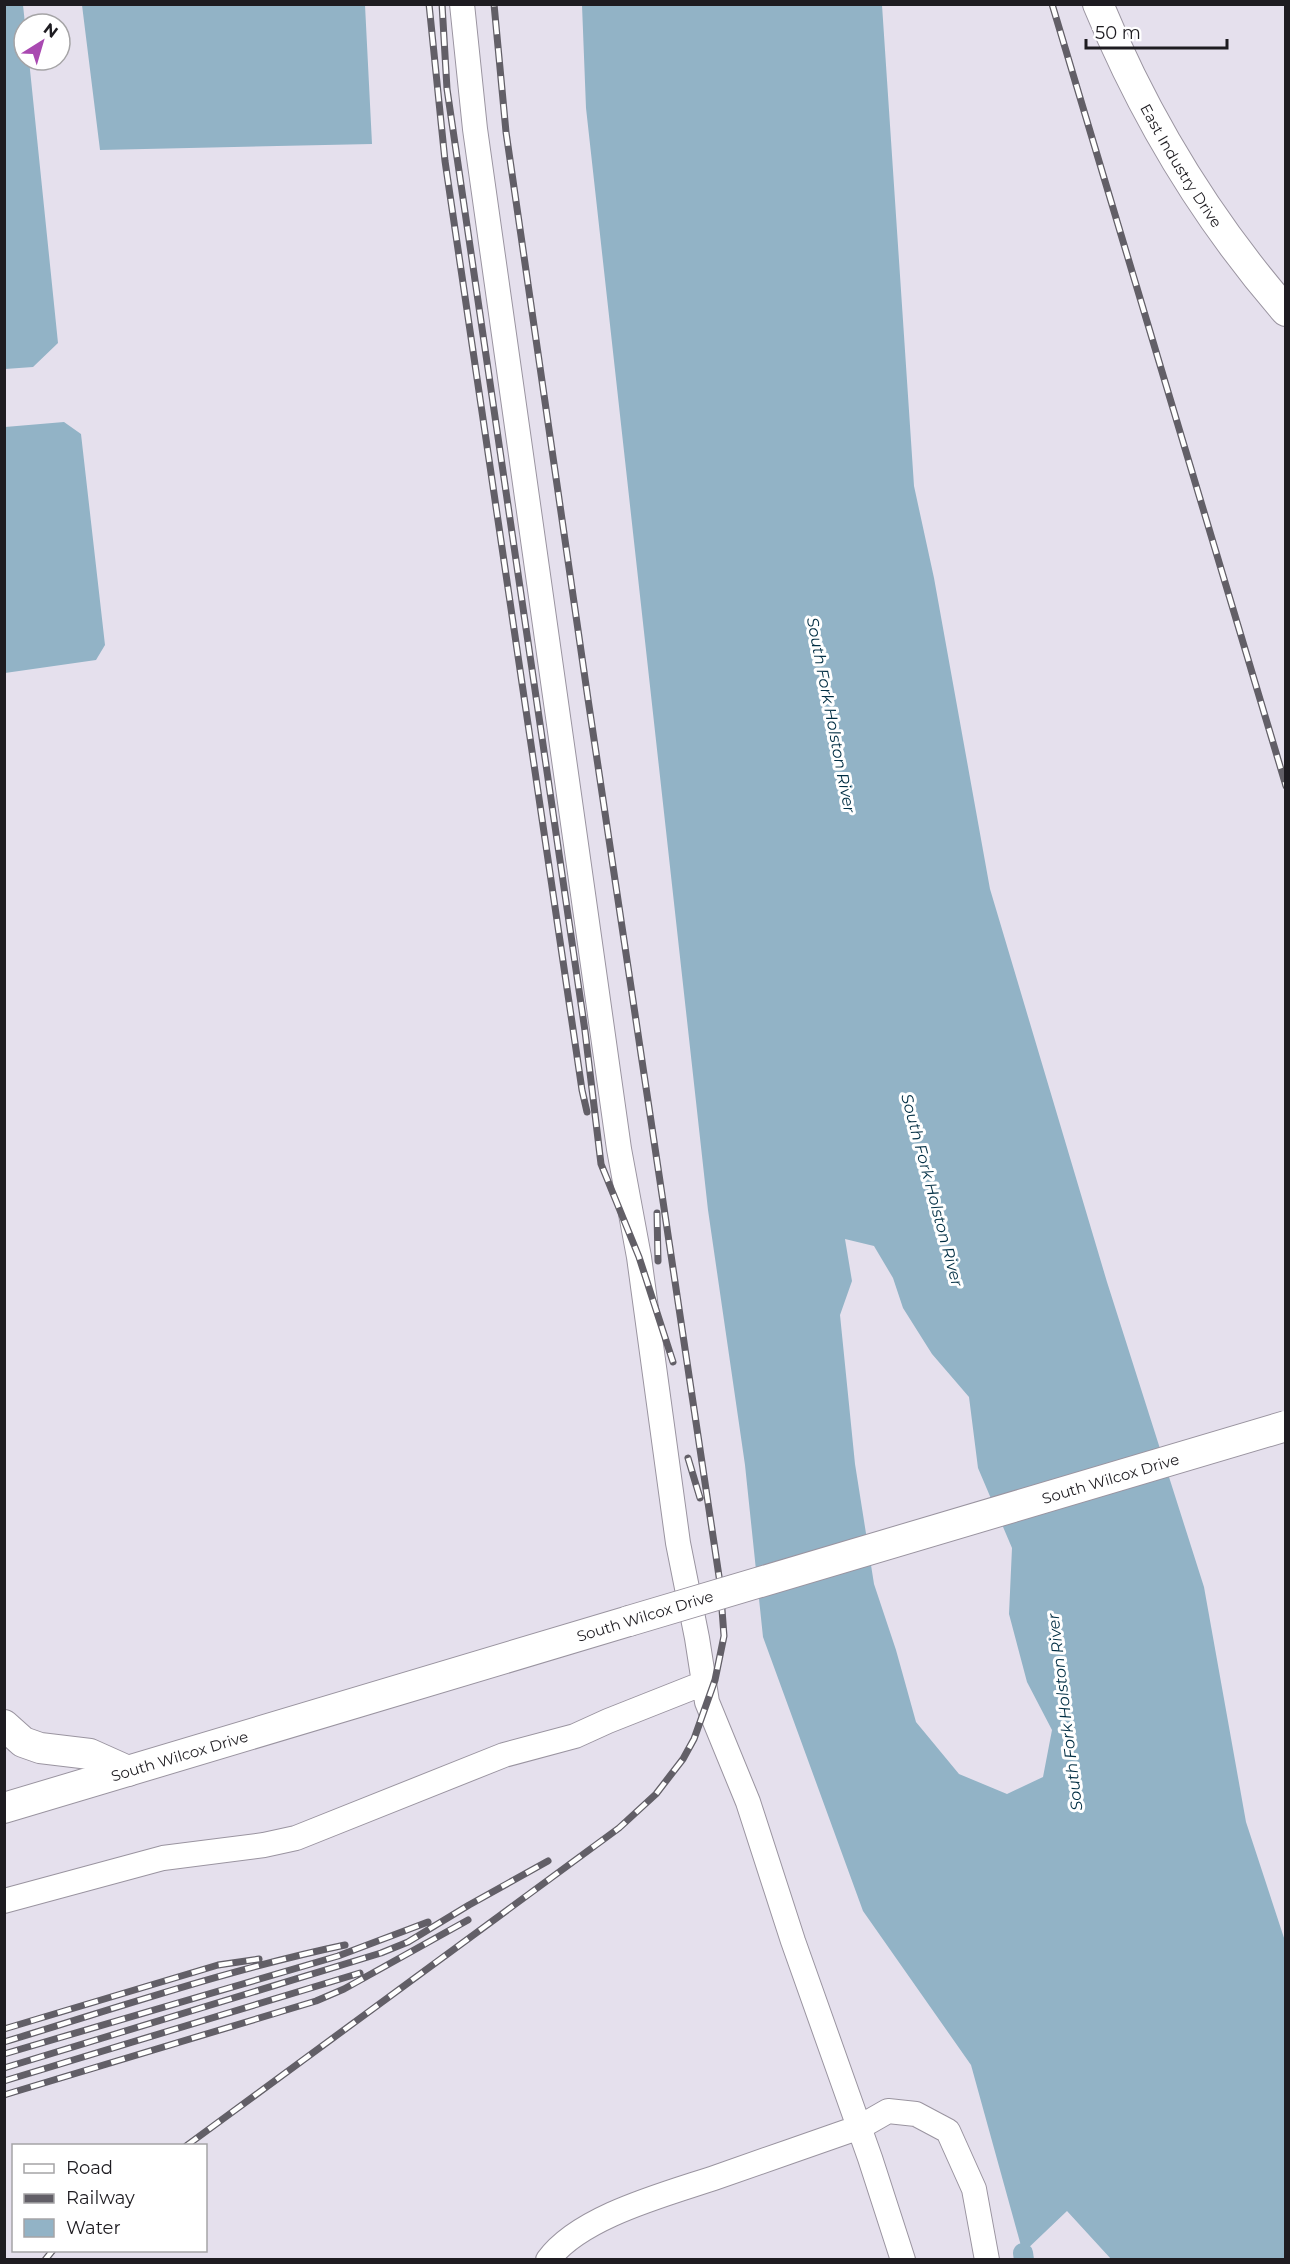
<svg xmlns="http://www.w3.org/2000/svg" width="1290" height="2264" font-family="Montserrat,sans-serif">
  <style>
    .water { fill: #92b3c6; fill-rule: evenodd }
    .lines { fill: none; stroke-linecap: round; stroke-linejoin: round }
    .canal { stroke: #92b3c6; stroke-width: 20 }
    .minor-casing { stroke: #9a94a0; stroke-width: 26 }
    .major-casing { stroke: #9a94a0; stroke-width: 32 }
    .minor { stroke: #fff; stroke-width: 24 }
    .major { stroke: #fff; stroke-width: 30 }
    .rail-casing { stroke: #625f67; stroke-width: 7 }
    .rail { stroke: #fff; stroke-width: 4.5; stroke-dasharray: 14; stroke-linecap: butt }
    .major-bridge-casing { stroke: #9a94a0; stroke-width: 32; stroke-linecap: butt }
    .major-bridge { stroke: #fff; stroke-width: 30 }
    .labels { text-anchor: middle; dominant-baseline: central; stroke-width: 6; stroke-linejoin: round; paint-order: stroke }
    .street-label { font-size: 15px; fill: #1e1c21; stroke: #fff }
    .water-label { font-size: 16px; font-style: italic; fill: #002e43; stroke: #fff }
  </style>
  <rect width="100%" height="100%" fill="#e5e0ed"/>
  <!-- water -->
  <path class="water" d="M5,4L23,5L25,24L24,60H29L58,343L33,367L5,369Z
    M82,5H365L372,144L100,150Z
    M582,5H882L914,486L934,578L990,889L1107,1282L1204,1587L1246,1822L1285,1941V2259H1111L1067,2211L1023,2253L971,2065L863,1911L763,1637L745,1465L708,1210L586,108ZM845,1239L874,1246L893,1278L903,1308L932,1354L969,1397L978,1468L1012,1548L1009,1614L1027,1682L1052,1730L1043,1777L1007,1794L959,1774L916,1722L896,1650L874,1584L855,1464L840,1315L852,1281Z
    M64,422L81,434L105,645L96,660L5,673V427Z"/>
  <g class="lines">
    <!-- canal -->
    <path class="canal" d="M1023,2253L1024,2260"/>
    <defs>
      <path id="minor" d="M462,4L475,129L619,1149L639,1257L678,1543L697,1638L707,1702L748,1802L793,1941L870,2158L903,2260
        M4,1901L163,1858L264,1845L296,1838L504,1755L575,1736L608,1721L704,1683
        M548,2260C580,2216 667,2194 717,2177C765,2160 812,2144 860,2127L888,2111L916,2114L948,2131L974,2189L987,2260"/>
      <g id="major">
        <path id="s1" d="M1098,4C1144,116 1206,219 1286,311"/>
        <path d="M4,1725L23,1742L40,1748L90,1754L128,1771"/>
        <path id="s2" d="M4,1808L629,1621"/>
      </g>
    </defs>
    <!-- minor casing -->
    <use href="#minor" class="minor-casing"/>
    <!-- major casing -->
    <use href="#major" class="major-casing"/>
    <!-- minor -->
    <use href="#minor" class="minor"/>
    <!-- major -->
    <use href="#major" class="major"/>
    <defs>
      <path id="rail" d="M429,4L445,161L582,1090L587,1112
        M442,4L447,89L585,1031L601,1164L639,1257L673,1362
        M1052,4L1286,786
        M657,1213L658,1261
        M688,1458L700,1498
        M4,2029L218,1965L259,1959
        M4,2042C117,2008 230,1969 345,1945
        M4,2054L338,1956L428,1922
        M4,2068L381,1953L408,1942L469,1905L548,1861
        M4,2081L360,1973
        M4,2095L316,2001L344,1989L468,1920
        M186,2146L619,1828L656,1794L683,1759L694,1739L715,1680L724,1636L720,1583L588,699L506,132L494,4
        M45,2260L53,2250"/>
    </defs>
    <!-- rail casing -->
    <use href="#rail" class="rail-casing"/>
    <!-- rail -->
    <use href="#rail" class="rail"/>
    <defs>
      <g id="major-bridge">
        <path id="s3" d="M629,1621L1286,1426"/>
      </g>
    </defs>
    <!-- major-bridge casing -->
    <use href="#major-bridge" class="major-bridge-casing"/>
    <!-- major-bridge -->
    <use href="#major-bridge" class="major-bridge"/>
  </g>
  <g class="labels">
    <!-- street labels -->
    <g class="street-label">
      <text stroke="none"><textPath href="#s1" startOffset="182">East Industry Drive</textPath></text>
      <text stroke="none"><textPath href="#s3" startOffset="502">South Wilcox Drive</textPath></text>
      <text transform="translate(645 1616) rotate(-17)">South Wilcox Drive</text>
      <text stroke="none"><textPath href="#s2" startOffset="183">South Wilcox Drive</textPath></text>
    </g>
    <!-- water labels -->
    <g class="water-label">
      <text transform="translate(831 715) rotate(79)">South Fork Holston River</text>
      <text transform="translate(932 1190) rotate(75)">South Fork Holston River</text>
      <text transform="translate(1065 1712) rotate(-97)">South Fork Holston River</text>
    </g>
  </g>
  <!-- border -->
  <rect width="1290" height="2264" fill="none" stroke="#1e1c21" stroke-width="12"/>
  <!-- legend -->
  <rect x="12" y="2144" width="195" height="108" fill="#ffffff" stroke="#a5a4a6" stroke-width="1.5"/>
  <rect x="24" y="2164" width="30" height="9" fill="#ffffff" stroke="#a5a4a6" stroke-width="1.5"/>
  <text x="66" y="2174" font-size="18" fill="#1e1c21">Road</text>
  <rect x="24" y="2194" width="30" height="9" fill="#625f67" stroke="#a5a4a6" stroke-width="1.5"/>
  <text x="66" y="2204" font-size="18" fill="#1e1c21">Railway</text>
  <rect x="24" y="2219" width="30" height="18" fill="#92b3c6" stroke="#a5a4a6" stroke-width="1.5"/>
  <text x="66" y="2234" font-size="18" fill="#1e1c21">Water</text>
  <!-- north arrow -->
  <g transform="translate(42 42) rotate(37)"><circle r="28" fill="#ffffff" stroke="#a5a4a6" stroke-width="1.5"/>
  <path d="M0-4.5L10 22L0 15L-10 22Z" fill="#a949b1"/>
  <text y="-9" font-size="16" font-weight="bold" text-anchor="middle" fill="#1e1c21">N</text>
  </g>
  <!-- scale -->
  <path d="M1086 39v9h141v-9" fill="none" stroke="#1e1c21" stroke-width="3"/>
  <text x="1095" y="39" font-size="18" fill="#1e1c21" stroke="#ffffff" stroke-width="4.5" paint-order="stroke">50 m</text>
</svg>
